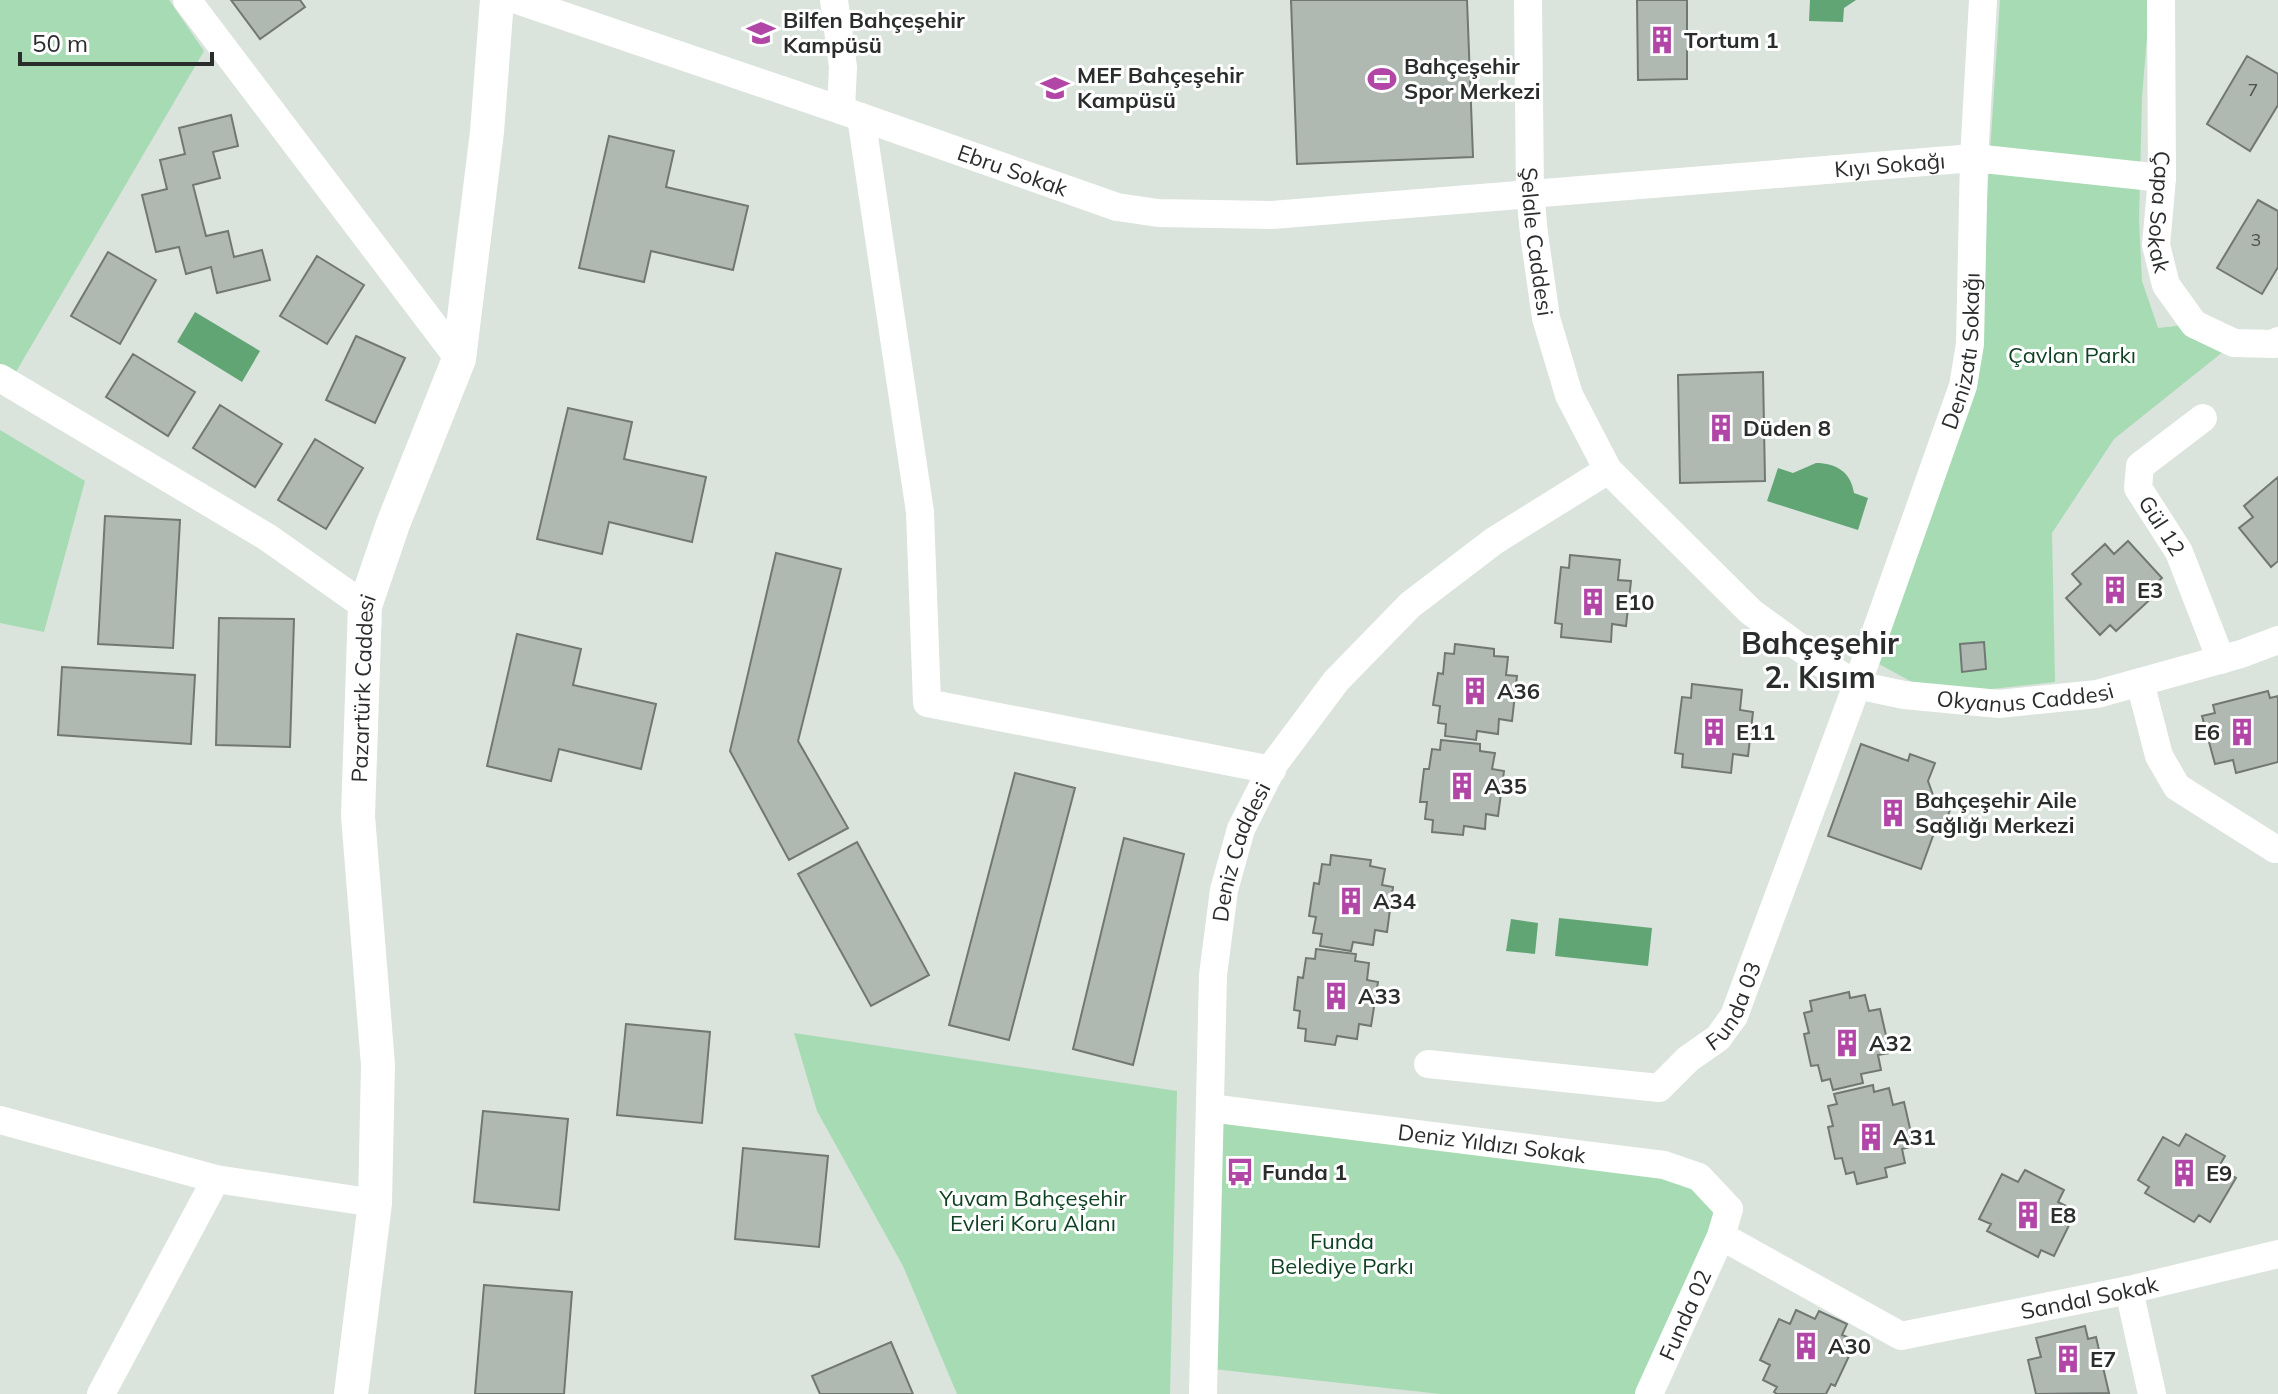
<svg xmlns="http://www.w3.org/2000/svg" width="2278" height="1394" font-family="Mulish,sans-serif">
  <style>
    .green { fill: #a6dbb3 }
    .water { fill: #61a575 }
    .building { fill: #b0b8b2; stroke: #717873; stroke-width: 2 }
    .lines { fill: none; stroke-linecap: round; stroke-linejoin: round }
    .minor { stroke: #fff; stroke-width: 28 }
    .tertiary { stroke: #fff; stroke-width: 34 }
    .labels { text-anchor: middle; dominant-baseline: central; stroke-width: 6; stroke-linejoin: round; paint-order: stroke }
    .number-label { font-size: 18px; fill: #4c504d }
    .poi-label { font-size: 22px; font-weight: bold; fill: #2a2d2b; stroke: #fff; text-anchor: start }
    .street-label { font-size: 22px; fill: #2a2d2b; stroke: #fff }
    .park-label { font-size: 22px; fill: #0e4222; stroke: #fff }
    .district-label { font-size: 30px; font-weight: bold; fill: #2a2d2b; stroke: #fff }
  </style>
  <rect width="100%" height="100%" fill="#dae3dc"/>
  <!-- green -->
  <path class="green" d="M0,0H169L204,51L3,394L0,392Z
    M2000,0H2150L2142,97L2139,220L2142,281L2158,328L2194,324L2234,343L2114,439L2052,533L2055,682L1965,692L1925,689L1879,664L1952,458L1987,198Z
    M0,430L85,481L44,632L0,623Z
    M794,1033L1177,1091L1170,1394H957L903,1266L817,1111Z
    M1210,1108L1664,1165L1729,1209L1649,1394H1441L1204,1368Z"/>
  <!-- water -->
  <path class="water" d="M1810,0H1856L1844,8L1843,22L1809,21Z
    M195,312L260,351L242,382L177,342Z
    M1816,463C1836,463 1851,472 1854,493L1868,498L1858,530L1767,501L1778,468L1793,473Z
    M1559,918L1652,928L1648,966L1555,956Z
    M1511,919L1538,923L1535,954L1506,951Z"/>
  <!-- building -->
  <path class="building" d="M231,0H300L305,7L260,39Z
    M1291,0H1467L1473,157L1297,164Z
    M1637,0H1687V79L1638,80Z
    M2247,56L2278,74V105L2250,151L2207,124Z
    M231,115L238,146L213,152L220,178L193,185L206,236L228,231L234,257L262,250L270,280L217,293L211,267L186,274L179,247L156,252L142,195L167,189L160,160L185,154L179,128Z
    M609,136L674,151L666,187L748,206L733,270L651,251L644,282L579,268Z
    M2258,200L2278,211V267L2262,294L2217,268Z
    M108,252L156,280L120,344L71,316Z
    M317,256L364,285L327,344L280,316Z
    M356,336L405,358L375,423L326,400Z
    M133,354L195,392L168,436L106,397Z
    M1763,372L1765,481L1680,483L1678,375Z
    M220,405L282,444L255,487L193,448Z
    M568,408L632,422L624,459L706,477L692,542L609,522L602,554L537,539Z
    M315,439L363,468L326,529L278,500Z
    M2278,477V561L2271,567L2239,528L2253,517L2244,506Z
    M105,516L180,520L173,648L98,644Z
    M2128,541L2162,578L2152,587L2157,593L2116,631L2110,625L2100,635L2066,598L2081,584L2072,574L2105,544L2114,554Z
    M776,553L841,569L798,741L848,828L789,860L730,751Z
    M1570,555L1620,560L1618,580L1631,581L1626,626L1612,624L1611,642L1561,637L1562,624L1555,623L1561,567L1569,568Z
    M219,618L294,619L290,747L216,745Z
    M517,634L581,649L573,685L656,704L641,769L559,749L551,781L487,766Z
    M1984,642L1986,669L1962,672L1960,644Z
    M1455,644L1494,649V656L1508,657L1506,675L1517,676L1512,721L1499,719L1498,734L1477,731L1476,740L1445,736L1446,724L1438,723L1440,706L1433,705L1438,673L1443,674L1445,653L1454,654Z
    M62,667L195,675L191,744L58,735Z
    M1692,684L1742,690L1740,710L1753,712L1748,756L1733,754L1731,773L1682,767L1683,754L1675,753L1682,697L1691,698Z
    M2268,691L2270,698L2278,696V762L2236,773L2233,760L2215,764L2202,716L2215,713L2213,705Z
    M1441,740L1480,744V751L1495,753L1492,769L1504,771L1498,816L1486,814L1485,829L1464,826L1463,835L1432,832L1433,820L1425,819L1427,802H1420L1424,769H1429L1432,749L1440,750Z
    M1861,744L1908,761L1910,754L1935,763L1928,781L1933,795L1936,799L1952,804L1945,824L1938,822L1921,869L1828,836Z
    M1015,773L1075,788L1009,1040L949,1025Z
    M1124,838L1184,854L1133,1065L1073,1049Z
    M857,842L929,975L871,1006L798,874Z
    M1331,855L1371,860L1370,866L1385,869L1382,885L1393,887L1387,932L1375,930L1373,945L1353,942L1351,951L1320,946L1322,934L1313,933L1316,917L1309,916L1314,883L1319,884L1322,864L1330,865Z
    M1316,949L1356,954L1355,961L1369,963L1367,980L1378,982L1371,1026L1359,1024L1357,1039L1337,1036L1335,1045L1305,1041L1306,1029L1298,1028L1300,1011L1294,1010L1298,977L1303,978L1306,958L1315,959Z
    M1849,992L1850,998L1865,995L1869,1011L1880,1009L1890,1053L1878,1055L1881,1070L1861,1074L1863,1083L1833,1090L1830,1079L1822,1081L1818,1065L1811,1066L1804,1034L1809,1033L1804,1013L1812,1011L1810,1001Z
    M626,1024L710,1032L702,1123L617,1115Z
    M1873,1085L1874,1092L1889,1088L1893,1105L1904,1102L1914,1146L1902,1149L1905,1163L1885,1168L1887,1177L1857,1184L1854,1172L1846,1174L1842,1158L1835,1159L1828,1127L1833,1126L1828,1106L1837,1104L1834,1094Z
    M483,1111L568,1119L559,1210L474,1202Z
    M2186,1134L2225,1156L2218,1168L2236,1178L2210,1222L2199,1215L2194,1222L2145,1193L2149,1187L2138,1180L2163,1137L2179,1146Z
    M743,1148L828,1156L819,1247L735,1239Z
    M2025,1170L2064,1190L2058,1202L2076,1211L2054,1256L2041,1250L2038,1257L1987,1231L1991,1224L1979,1219L2002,1174L2018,1182Z
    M484,1285L572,1292L564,1394H475Z
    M1796,1310L1815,1319L1819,1311L1847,1324L1842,1335L1850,1338L1843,1354L1849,1356L1835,1386L1831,1384L1826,1394H1777L1774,1392L1777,1387L1763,1380L1770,1365L1760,1360L1779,1319L1790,1324Z
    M2085,1326L2088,1339L2096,1337L2109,1393L2036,1394L2028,1360L2041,1357L2036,1338Z
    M891,1342L913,1394H820L812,1376Z"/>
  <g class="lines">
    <!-- minor -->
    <g class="minor">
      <path d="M187,0L459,359"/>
      <path id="s1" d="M517,0L861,117L1117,207L1158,213L1272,215L1974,158L2162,178"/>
      <path d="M834,0L843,67L841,110"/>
      <path id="s2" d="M1528,0L1530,192L1534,234L1546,318L1569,395L1608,470L1751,612L1821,663L1857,685L1904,695L1999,704L2097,694L2241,654L2278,640"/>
      <path id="s3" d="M2161,0L2162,178L2156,245L2166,285L2194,324L2234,343L2274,344L2278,341"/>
      <path d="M861,117L920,512L927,703L1272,770"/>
      <path d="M0,378L267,537L365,606"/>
      <path id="s4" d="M2203,418L2140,466L2138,488L2179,552L2221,660"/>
      <path d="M2140,682L2159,756L2177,787L2275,849"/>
      <path id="s5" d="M1428,1064L1659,1088L1688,1059L1718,1038L1734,1016L1857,685L1963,386L1970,344L1974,158L1983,0"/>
      <path id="s6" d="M1210,1108L1664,1165L1699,1177L1729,1209L1721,1236L1649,1394"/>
      <path d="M0,1120L216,1179L375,1203"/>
      <path id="s7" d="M1721,1236L1901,1336L2129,1290L2278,1254"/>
      <path d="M2129,1290L2152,1394"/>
      <path d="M101,1394L216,1179"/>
      <path id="s8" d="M1203,1394L1213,975L1224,890L1241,829L1274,764L1336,681L1410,605L1494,541L1608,470"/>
    </g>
    <!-- tertiary -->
    <path class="tertiary" id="s9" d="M351,1394L375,1203L378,1065L358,816L365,606L393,524L459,359L487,132L497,0"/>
  </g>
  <!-- icons -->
  <defs>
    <symbol id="school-bare" viewBox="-9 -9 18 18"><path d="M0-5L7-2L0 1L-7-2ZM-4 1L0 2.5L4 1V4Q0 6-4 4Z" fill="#b246a6" stroke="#fff" stroke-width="2.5" paint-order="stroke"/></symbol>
    <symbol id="building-bare" viewBox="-9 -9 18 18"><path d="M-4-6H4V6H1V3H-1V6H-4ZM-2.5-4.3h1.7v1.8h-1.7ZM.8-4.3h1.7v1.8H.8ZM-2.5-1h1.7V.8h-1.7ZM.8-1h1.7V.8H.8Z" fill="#b246a6" stroke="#fff" stroke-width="2.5" paint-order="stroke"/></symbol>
    <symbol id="stadium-bare" viewBox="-9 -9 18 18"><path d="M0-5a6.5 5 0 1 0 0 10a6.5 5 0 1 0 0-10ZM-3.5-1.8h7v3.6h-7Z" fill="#b246a6" stroke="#fff" stroke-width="2.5" paint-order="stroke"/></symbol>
    <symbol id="bus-bare" viewBox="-9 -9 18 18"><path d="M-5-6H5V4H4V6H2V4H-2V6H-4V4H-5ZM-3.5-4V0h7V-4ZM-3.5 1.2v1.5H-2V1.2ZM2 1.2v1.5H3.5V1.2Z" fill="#b246a6" stroke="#fff" stroke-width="2.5" paint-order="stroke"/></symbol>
  </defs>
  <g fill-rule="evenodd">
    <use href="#school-bare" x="741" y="13" width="40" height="40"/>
    <use href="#building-bare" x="1642" y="20" width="40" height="40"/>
    <use href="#stadium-bare" x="1362" y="59" width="40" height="40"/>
    <use href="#school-bare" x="1035" y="68" width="40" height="40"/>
    <use href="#building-bare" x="1701" y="408" width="40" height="40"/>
    <use href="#building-bare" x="2095" y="570" width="40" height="40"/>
    <use href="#building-bare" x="1573" y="582" width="40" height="40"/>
    <use href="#building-bare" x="1455" y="671" width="40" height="40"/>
    <use href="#building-bare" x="1694" y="712" width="40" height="40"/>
    <use href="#building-bare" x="2222" y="712" width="40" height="40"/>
    <use href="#building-bare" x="1442" y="766" width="40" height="40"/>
    <use href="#building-bare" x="1873" y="793" width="40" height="40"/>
    <use href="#building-bare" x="1331" y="881" width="40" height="40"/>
    <use href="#building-bare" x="1316" y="976" width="40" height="40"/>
    <use href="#building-bare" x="1827" y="1023" width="40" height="40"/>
    <use href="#building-bare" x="1851" y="1117" width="40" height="40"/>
    <use href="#bus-bare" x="1220" y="1152" width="40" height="40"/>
    <use href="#building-bare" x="2164" y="1153" width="40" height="40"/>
    <use href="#building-bare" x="2008" y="1195" width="40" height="40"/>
    <use href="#building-bare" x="1786" y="1326" width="40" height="40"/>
    <use href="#building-bare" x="2048" y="1339" width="40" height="40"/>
  </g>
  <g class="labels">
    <!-- number labels -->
    <g class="number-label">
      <text x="2253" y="89">7</text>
      <text x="2256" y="239">3</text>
    </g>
    <!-- poi labels -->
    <g class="poi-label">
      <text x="783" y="20">Bilfen Bahçeşehir<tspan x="783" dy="25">Kampüsü</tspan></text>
      <text x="1684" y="40">Tortum 1</text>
      <text x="1404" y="66">Bahçeşehir<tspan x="1404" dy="25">Spor Merkezi</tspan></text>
      <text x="1077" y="75">MEF Bahçeşehir<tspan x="1077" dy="25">Kampüsü</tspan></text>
      <text x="1743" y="428">Düden 8</text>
      <text x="2137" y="590">E3</text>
      <text x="1615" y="602">E10</text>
      <text x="1497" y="691">A36</text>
      <text x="1736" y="732">E11</text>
      <text x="2220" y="732" text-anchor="end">E6</text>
      <text x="1484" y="786">A35</text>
      <text x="1915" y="800">Bahçeşehir Aile<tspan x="1915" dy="25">Sağlığı Merkezi</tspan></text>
      <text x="1373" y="901">A34</text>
      <text x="1358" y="996">A33</text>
      <text x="1869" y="1043">A32</text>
      <text x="1893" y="1137">A31</text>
      <text x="1262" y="1172">Funda 1</text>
      <text x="2206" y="1173">E9</text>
      <text x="2050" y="1215">E8</text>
      <text x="1828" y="1346">A30</text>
      <text x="2090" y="1359">E7</text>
    </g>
    <!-- street labels -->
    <g class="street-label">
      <text stroke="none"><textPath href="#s1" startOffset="1410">Kıyı Sokağı</textPath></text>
      <text stroke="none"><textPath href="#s1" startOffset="524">Ebru Sokak</textPath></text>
      <text stroke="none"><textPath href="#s3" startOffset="212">Çapa Sokak</textPath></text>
      <text stroke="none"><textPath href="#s2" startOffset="242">Şelale Caddesi</textPath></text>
      <text stroke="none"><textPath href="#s5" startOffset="1042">Denizatı Sokağı</textPath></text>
      <text stroke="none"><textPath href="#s4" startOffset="146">Gül 12</textPath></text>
      <text stroke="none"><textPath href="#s9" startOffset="708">Pazartürk Caddesi</textPath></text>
      <text stroke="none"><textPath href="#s2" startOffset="984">Okyanus Caddesi</textPath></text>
      <text stroke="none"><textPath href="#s8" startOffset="546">Deniz Caddesi</textPath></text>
      <text stroke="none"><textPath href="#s5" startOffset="346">Funda 03</textPath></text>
      <text stroke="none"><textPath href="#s6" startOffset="284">Deniz Yıldızı Sokak</textPath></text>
      <text stroke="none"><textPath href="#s7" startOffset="398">Sandal Sokak</textPath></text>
      <text transform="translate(1685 1315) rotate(-66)">Funda 02</text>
    </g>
    <!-- park labels -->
    <g class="park-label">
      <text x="2072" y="355">Çavlan Parkı</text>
      <text x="1033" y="1198">Yuvam Bahçeşehir<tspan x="1033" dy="25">Evleri Koru Alanı</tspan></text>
      <text x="1342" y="1241">Funda<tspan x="1342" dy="25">Belediye Parkı</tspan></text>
    </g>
    <!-- district labels -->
    <g class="district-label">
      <text x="1820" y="643">Bahçeşehir<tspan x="1820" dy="34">2. Kısım</tspan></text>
    </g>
  </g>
  <!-- scale -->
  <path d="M20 52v12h192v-12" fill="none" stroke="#2a2d2b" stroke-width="4"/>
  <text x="32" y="52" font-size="24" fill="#2a2d2b" stroke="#ffffff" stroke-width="6" paint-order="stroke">50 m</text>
</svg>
